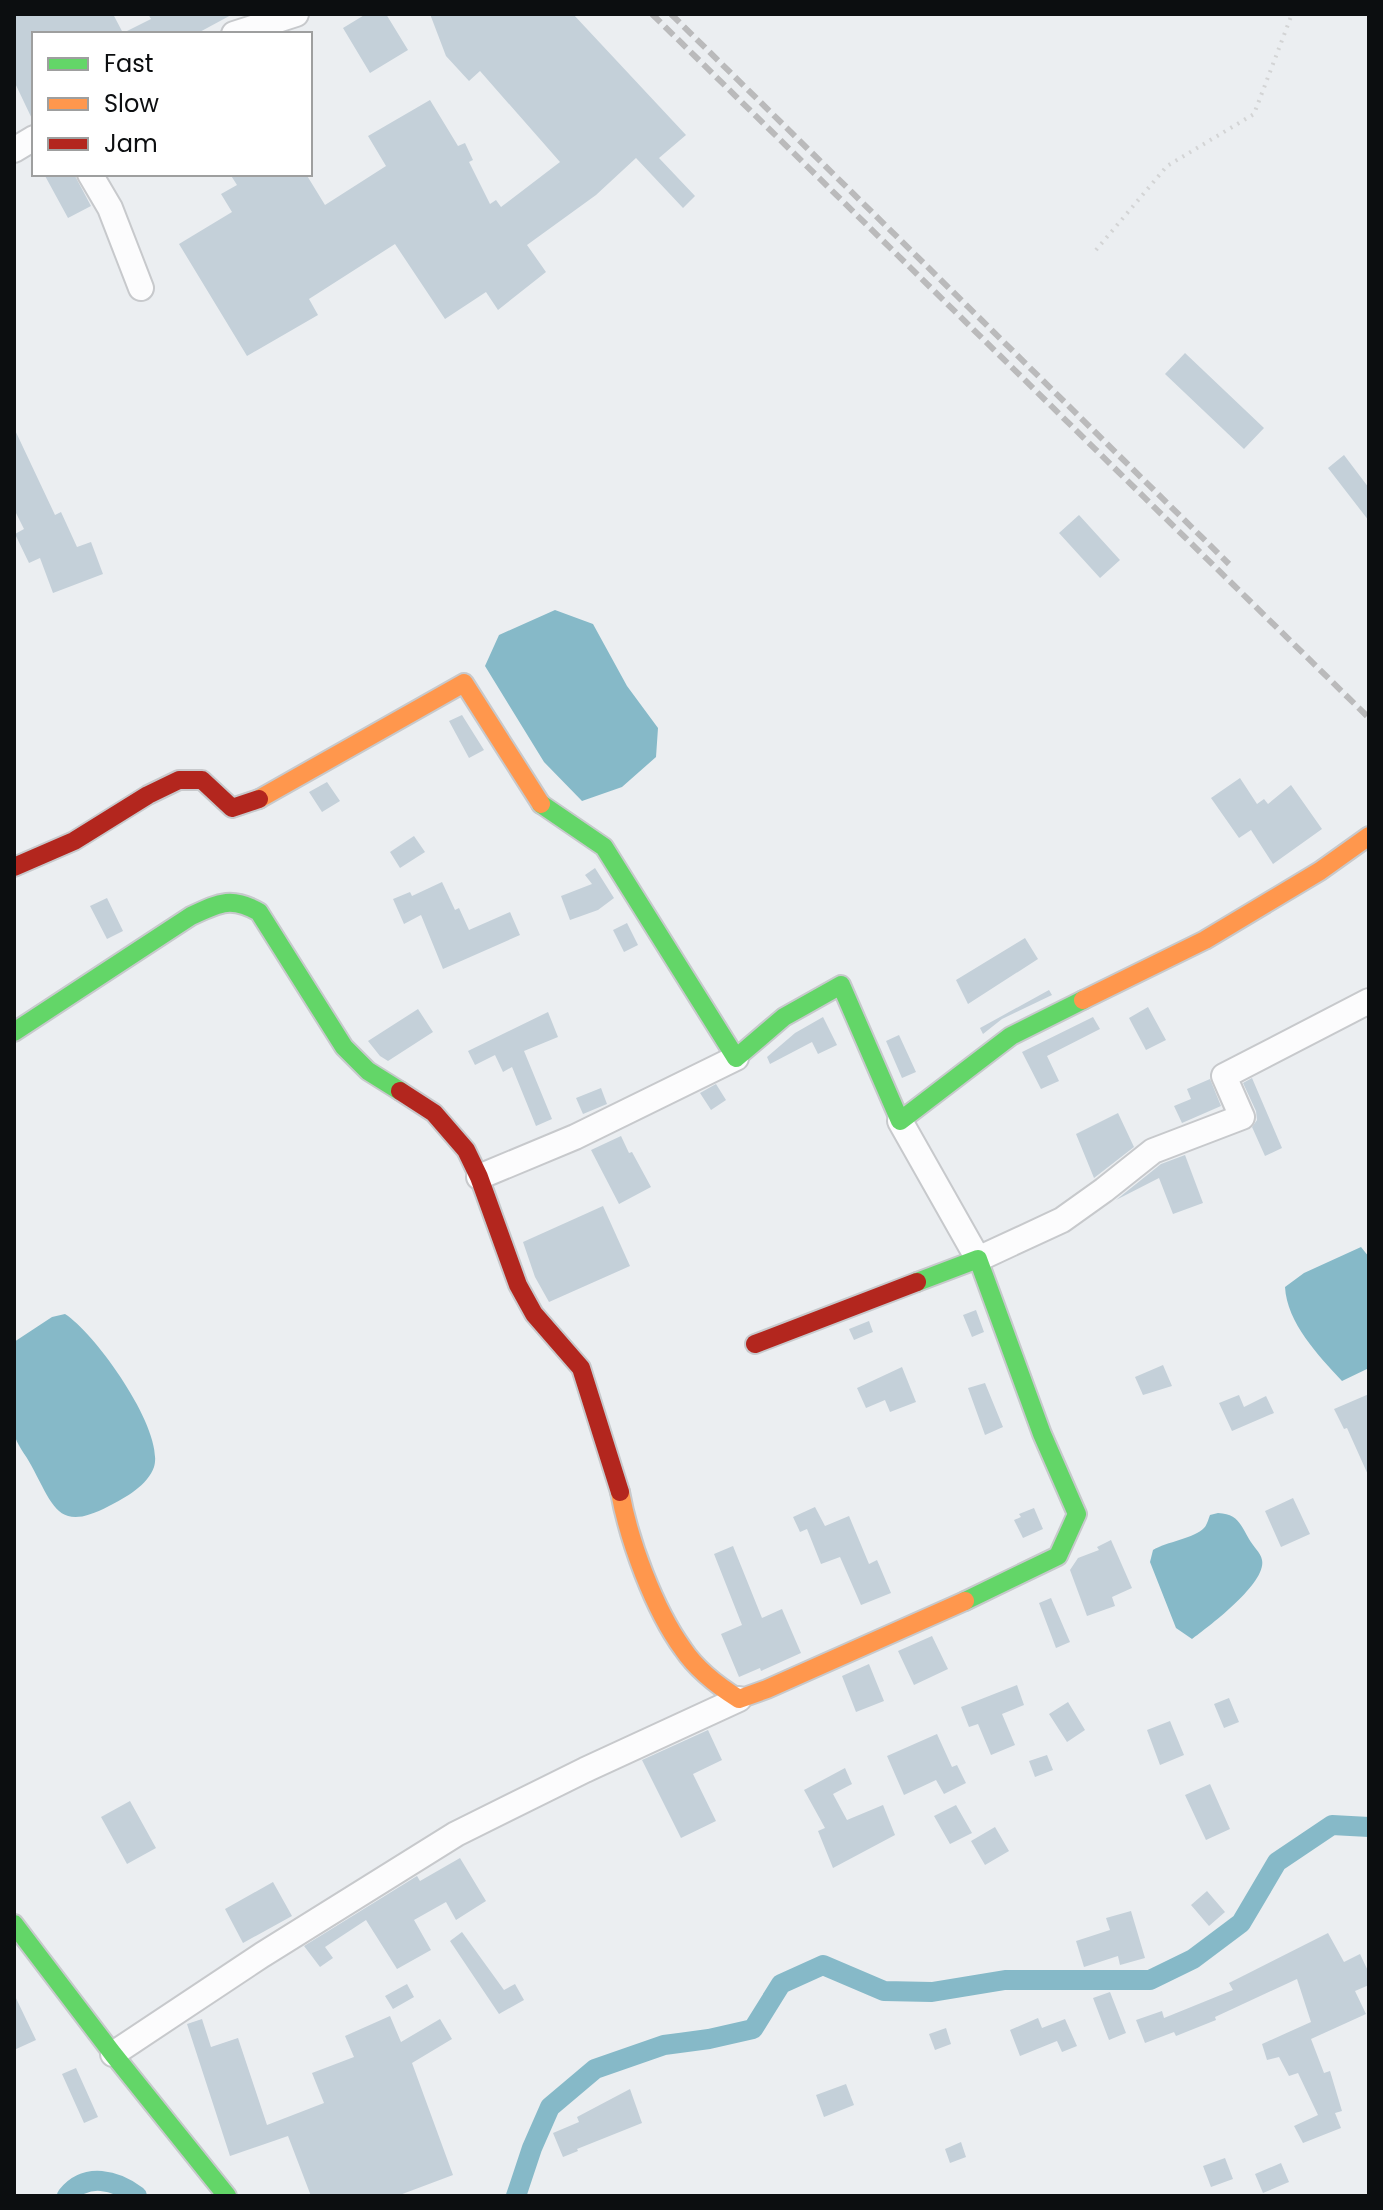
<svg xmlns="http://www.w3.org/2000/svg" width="1383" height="2210" font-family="Poppins,sans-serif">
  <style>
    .water { fill: #86b9c8 }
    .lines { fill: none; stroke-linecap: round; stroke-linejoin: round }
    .canal { stroke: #86b9c8; stroke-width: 20 }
    .building { fill: #c4d0d9 }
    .street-casing { stroke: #c7c9cc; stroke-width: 28 }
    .fast-casing { stroke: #c7c9cc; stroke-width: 22 }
    .slow-casing { stroke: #c7c9cc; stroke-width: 22 }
    .jam-casing { stroke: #c7c9cc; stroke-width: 22 }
    .path { stroke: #d3d4d5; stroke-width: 4; stroke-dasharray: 2 6; stroke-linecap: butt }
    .street { stroke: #fcfcfd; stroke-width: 24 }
    .fast { stroke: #63d668; stroke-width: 18 }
    .slow { stroke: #ff974d; stroke-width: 18 }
    .jam { stroke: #b3261e; stroke-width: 18 }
    .rail { stroke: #bababb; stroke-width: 6; stroke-dasharray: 12 6; stroke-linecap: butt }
  </style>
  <rect width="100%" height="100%" fill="#ebeef1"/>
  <!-- water -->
  <path class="water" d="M555,610L593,624L627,686L658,728L656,757L622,787L582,801L544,762L485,666L499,635Z
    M1361,1247L1369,1257V1368L1342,1381C1318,1355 1287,1323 1285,1287L1304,1273Z
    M65,1314C95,1333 165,1430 154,1467C148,1485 125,1498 109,1506C58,1533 54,1507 31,1465C26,1455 16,1444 14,1433C10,1411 14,1366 14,1342L52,1317Z
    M1218,1513C1237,1514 1240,1523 1249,1539C1252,1545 1261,1553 1262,1560C1267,1583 1208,1627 1192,1639L1176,1628L1150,1562L1153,1550C1166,1542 1195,1538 1204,1528C1207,1525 1208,1520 1210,1515Z"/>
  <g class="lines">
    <!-- canal -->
    <path class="canal" d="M67,2196C86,2172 116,2180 137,2196
      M516,2196L532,2148L550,2107L595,2069L664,2045L709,2039L753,2029L781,1984L823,1965L884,1991L932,1992L1005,1980H1150L1193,1959L1241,1923L1277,1862L1332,1825L1369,1827"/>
  </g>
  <!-- building -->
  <path class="building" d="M14,14H113L123,33L151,19L148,14H233L196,34H34V123L14,81Z
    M366,14H386L408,50L370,73L343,28Z
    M430,14H573L686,135L659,158L695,196L683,208L636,158L596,195L527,245L546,272L498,310L486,292L445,319L395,244L309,299L318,315L247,356L179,244L232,212L221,194L237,185L230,174H306L325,205L386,166L368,136L430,100L458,146L465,143L473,160L469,162L490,204L496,200L501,207L560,162L480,71L469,81L446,56Z
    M44,174H74L91,206L68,218Z
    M1185,353L1264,428L1244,449L1165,374Z
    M14,428L55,515L61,512L77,547L91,542L103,574L53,593L40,558L29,563L15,534L24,529L14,509Z
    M1344,455L1369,488V521L1328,468Z
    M1079,515L1120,560L1100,578L1059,533Z
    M462,715L484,750L469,758L449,721Z
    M1240,778L1257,804L1264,799L1268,804L1291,785L1322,829L1273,864L1251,830L1239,838L1211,798Z
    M327,782L340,801L322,812L309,792Z
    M414,836L425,852L400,868L390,852Z
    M595,868L614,898L598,910L570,920L561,896L592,884L585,875Z
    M442,882L455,910L459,908L469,930L510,912L520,935L443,969L421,915L404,924L393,899L410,892L412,896Z
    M107,898L123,931L107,939L90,906Z
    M627,923L638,945L624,952L613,930Z
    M1025,938L1038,959L968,1004L956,980Z
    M1049,990L1052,995L1002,1019L983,1034L980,1028Z
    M1148,1007L1166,1040L1146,1050L1129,1018Z
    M418,1009L433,1032L388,1061L380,1056L368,1041Z
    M548,1012L558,1037L524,1051L552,1119L536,1126L512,1067L503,1072L495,1055L475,1065L468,1051Z
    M823,1017L837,1045L818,1054L812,1042L770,1064L767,1057L795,1033Z
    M1093,1017L1100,1029L1047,1056L1059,1081L1041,1089L1022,1052Z
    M899,1035L916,1072L902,1078L886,1041Z
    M1252,1078L1282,1148L1265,1156L1252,1127L1257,1120L1256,1111L1243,1083Z
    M1210,1079L1221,1106L1182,1123L1174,1106L1191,1099L1187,1089Z
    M716,1084L726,1100L711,1110L700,1093Z
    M601,1088L607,1104L583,1114L576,1098Z
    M1118,1113L1134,1147L1094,1178L1076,1134Z
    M621,1136L629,1153L632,1152L651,1187L619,1204L591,1150Z
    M1185,1155L1203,1203L1173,1214L1159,1178L1116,1200L1161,1164Z
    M603,1206L630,1266L549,1302L535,1277L523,1242Z
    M976,1310L984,1332L972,1337L963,1315Z
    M869,1321L873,1332L854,1340L849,1329Z
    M1163,1365L1172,1386L1143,1395L1135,1377Z
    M902,1367L916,1402L890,1412L885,1400L866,1408L857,1388Z
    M985,1383L1003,1427L985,1435L968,1388Z
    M1369,1394V1477L1347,1428L1344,1429L1334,1409Z
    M1239,1395L1244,1407L1266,1396L1274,1413L1232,1431L1219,1403Z
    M1293,1498L1310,1534L1281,1547L1265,1511Z
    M815,1507L825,1526L849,1516L869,1564L877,1560L891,1593L861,1605L840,1557L821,1564L807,1529L800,1532L793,1517Z
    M1034,1508L1043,1529L1023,1538L1014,1520L1021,1517L1019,1514Z
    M1111,1540L1132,1588L1112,1597L1115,1606L1087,1616L1070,1570L1078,1558L1099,1550L1097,1547Z
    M733,1546L762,1618L782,1609L801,1653L761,1671L760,1668L739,1677L721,1634L742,1625L714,1554Z
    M1051,1598L1070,1642L1056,1648L1039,1603Z
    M932,1636L948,1669L914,1685L898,1651Z
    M869,1664L884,1701L856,1712L842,1676Z
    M1017,1685L1024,1705L1002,1714L1015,1745L991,1755L978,1724L969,1727L961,1707Z
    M1229,1698L1239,1722L1224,1728L1214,1704Z
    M1068,1702L1085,1730L1067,1742L1049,1714Z
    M1170,1721L1184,1755L1160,1765L1147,1730Z
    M708,1730L722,1760L693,1774L716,1821L681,1838L642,1760Z
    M937,1734L952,1767L957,1765L966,1783L944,1794L936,1780L904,1795L887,1756Z
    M1047,1755L1053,1770L1035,1777L1029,1761Z
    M845,1768L852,1784L833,1794L847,1820L883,1805L895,1835L833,1868L818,1831L825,1828L804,1790Z
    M1210,1784L1230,1829L1206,1840L1185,1795Z
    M130,1801L156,1848L127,1864L101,1817Z
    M956,1805L972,1833L950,1844L934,1816Z
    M995,1827L1009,1851L985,1865L971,1841Z
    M460,1858L486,1901L456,1920L446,1902L414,1920L431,1950L397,1969L366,1920L325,1947L333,1958L320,1967L304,1946L417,1876L420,1881Z
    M273,1882L292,1916L243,1943L225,1909Z
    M1207,1891L1225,1912L1209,1926L1191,1905Z
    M1131,1911L1145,1958L1120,1965L1118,1956L1084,1967L1076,1941L1110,1930L1106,1918Z
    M462,1932L504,1990L515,1984L524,2000L499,2014L450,1941Z
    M1328,1933L1344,1962L1360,1954L1369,1973V1985L1355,1991L1366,2014L1311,2039L1324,2073L1330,2071L1342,2111L1335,2113L1341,2128L1303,2143L1294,2126L1318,2115L1298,2073L1289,2076L1279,2057L1267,2060L1262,2044L1311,2022L1297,1979L1215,2017L1216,2020L1176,2036L1174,2032L1145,2043L1136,2020L1162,2011L1164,2018L1233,1990L1229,1983Z
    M407,1984L414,1997L393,2009L385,1996Z
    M1110,1992L1126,2033L1109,2040L1093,1998Z
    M14,1994L36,2040L14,2050Z
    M390,2016L401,2042L440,2019L452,2039L412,2063L453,2175L397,2196H311L288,2136L230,2156L187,2024L202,2019L211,2047L238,2038L267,2125L324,2103L312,2073L354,2057L345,2036Z
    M1038,2018L1042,2028L1065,2019L1077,2046L1062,2052L1057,2041L1020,2056L1010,2030Z
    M946,2028L951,2044L935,2050L929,2034Z
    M76,2068L98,2117L84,2123L62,2074Z
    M846,2084L854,2105L824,2117L816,2095Z
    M630,2089L642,2123L577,2149L578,2151L563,2157L553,2133L579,2122L577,2117Z
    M961,2142L966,2157L950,2163L945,2149Z
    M1225,2158L1233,2179L1211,2187L1203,2166Z
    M1281,2163L1289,2182L1263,2193L1255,2174Z"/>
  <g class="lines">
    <defs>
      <path id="street" d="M234,34L296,14
        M14,150L34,138
        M90,174L110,208L141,288
        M900,1121L978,1259L1062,1220L1104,1190L1153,1151L1242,1117L1224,1076L1369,1001
        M479,1177L575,1137L736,1058
        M113,2054L262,1955L456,1834L585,1770L739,1699"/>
      <path id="fast" d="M541,804L604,847L736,1058L784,1017L841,985L900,1121L1011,1036L1083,1000
        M14,1032L191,916C219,903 231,896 259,912L344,1047L368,1071L400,1091
        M917,1282L978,1259L1042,1434L1077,1514L1058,1556L965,1601
        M14,1924L113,2054L227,2196"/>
      <path id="slow" d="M259,799L464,683L541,804
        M1083,1000L1205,940L1320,871L1369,836
        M620,1492C629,1541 654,1609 683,1649C697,1670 718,1686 739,1699L767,1689L965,1601"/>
      <path id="jam" d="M14,867L74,841L148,795L179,780H202L232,808L259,799
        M400,1091L434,1113L466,1150L479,1177L518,1285L534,1314L581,1368L620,1492
        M755,1344L917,1282"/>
    </defs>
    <!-- street casing -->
    <use href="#street" class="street-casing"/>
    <!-- fast casing -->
    <use href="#fast" class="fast-casing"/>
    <!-- slow casing -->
    <use href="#slow" class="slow-casing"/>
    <!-- jam casing -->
    <use href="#jam" class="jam-casing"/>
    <!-- path -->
    <path class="path" d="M1096,250L1167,166L1254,114L1292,14"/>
    <!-- street -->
    <use href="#street" class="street"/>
    <!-- fast -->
    <use href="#fast" class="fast"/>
    <!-- slow -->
    <use href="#slow" class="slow"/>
    <!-- jam -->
    <use href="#jam" class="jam"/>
    <!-- rail -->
    <path class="rail" d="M652,14L1369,718
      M671,14L1229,564"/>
  </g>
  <!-- border -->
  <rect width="1383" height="2210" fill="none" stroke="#0c0e10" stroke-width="32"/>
  <!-- legend -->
  <rect x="32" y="32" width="280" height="144" fill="#ffffff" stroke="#9e9f9f" stroke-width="2"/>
  <rect x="48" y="58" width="40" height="12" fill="#63d668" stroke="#9e9f9f" stroke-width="2"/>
  <text x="104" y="72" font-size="24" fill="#0c0e10">Fast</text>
  <rect x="48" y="98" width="40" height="12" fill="#ff974d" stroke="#9e9f9f" stroke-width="2"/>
  <text x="104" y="112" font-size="24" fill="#0c0e10">Slow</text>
  <rect x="48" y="138" width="40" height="12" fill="#b3261e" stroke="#9e9f9f" stroke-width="2"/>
  <text x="104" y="152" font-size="24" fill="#0c0e10">Jam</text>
</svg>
